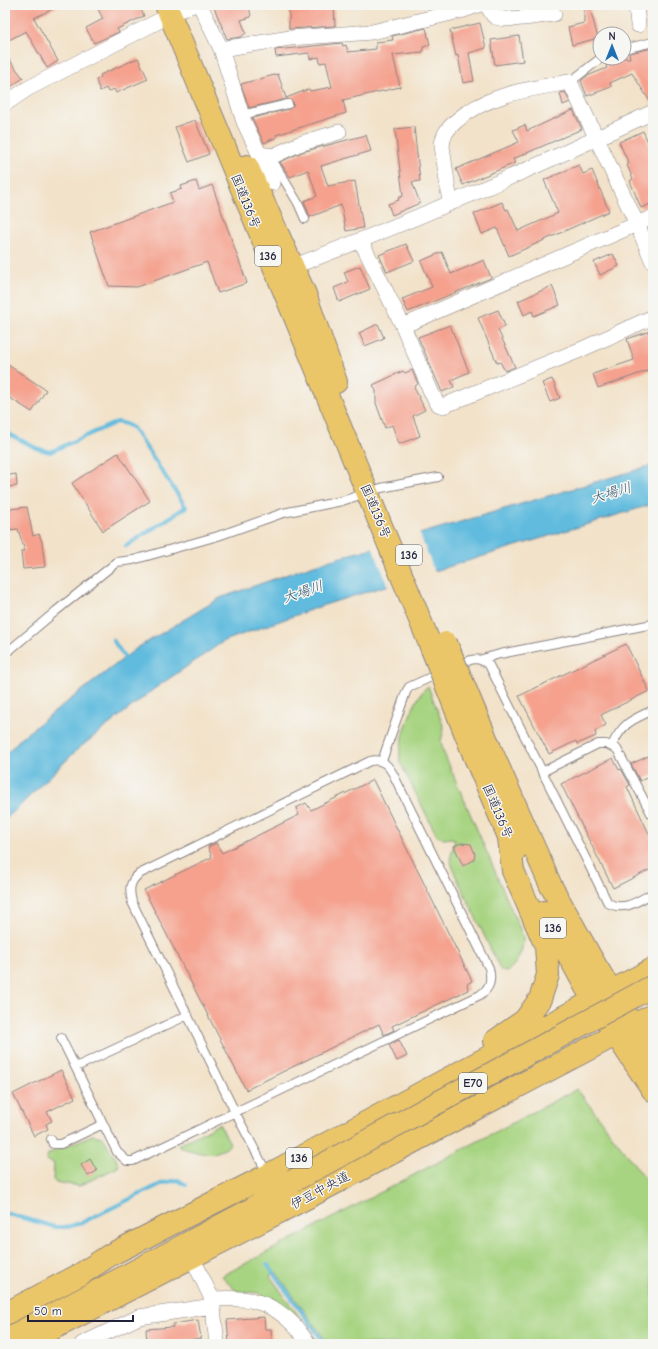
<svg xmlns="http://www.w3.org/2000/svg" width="658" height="1349" font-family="'Comic Neue','Klee One',sans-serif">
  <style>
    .green { fill: #a7d481; stroke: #647b5e }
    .water { fill: #61bbde; stroke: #426e8c }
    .pier { fill: #f2e2c9 }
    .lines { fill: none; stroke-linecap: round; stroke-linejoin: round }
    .stream { stroke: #61bbde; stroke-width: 4 }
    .building { fill: #f5a18e }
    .service-casing { stroke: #8a8282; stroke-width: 10 }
    .minor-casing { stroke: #8a8282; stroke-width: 16 }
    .trunk-casing { stroke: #8a8282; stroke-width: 24 }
    .motorway-casing { stroke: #8a8282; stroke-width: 24 }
    .service { stroke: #fff; stroke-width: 8 }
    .minor { stroke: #fff; stroke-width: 15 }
    .trunk { stroke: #ebc669; stroke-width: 22 }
    .motorway { stroke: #ebc669; stroke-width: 22 }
    .trunk-bridge-casing { stroke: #8a8282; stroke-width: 24; stroke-linecap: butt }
    .motorway-bridge-casing { stroke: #8a8282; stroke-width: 24; stroke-linecap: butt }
    .trunk-bridge { stroke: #ebc669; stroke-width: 22 }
    .motorway-bridge { stroke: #ebc669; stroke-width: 22 }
    .labels { text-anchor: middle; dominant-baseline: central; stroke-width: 3; stroke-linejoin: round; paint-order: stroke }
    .shield { fill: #f6f6f2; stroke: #626272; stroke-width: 1 }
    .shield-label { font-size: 12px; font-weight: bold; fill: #22223b }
    .street-label { font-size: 13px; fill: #22223b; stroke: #f6f6f2 }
    .water-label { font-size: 14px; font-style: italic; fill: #385874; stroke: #f6f6f2 }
  </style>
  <rect width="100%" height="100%" fill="#f6f6f2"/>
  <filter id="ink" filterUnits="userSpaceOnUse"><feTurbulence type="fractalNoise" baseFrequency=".025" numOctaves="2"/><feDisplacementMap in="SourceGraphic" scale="8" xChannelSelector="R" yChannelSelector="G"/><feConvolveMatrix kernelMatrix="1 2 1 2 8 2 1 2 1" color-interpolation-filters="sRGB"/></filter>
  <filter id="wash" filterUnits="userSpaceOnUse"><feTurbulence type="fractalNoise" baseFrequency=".012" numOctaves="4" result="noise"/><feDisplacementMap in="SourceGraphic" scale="16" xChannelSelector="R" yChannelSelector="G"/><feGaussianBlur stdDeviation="0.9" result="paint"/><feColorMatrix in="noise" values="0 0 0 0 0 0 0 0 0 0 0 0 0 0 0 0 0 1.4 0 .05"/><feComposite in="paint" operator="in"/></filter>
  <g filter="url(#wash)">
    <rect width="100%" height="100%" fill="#f2e2c9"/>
    <!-- green -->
    <path class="green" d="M428,686L444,728L441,741L443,751L523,936C524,951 518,962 507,972L501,971L455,874L450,859L455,840L452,838L444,839L437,836L400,762C397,746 414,696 428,686Z
      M577,1089L653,1189V1344H328L276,1272L270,1276L316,1341L298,1319L259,1293L236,1291L222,1276Z
      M219,1124L230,1143C228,1148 225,1149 220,1151C206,1157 193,1151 179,1147L178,1145Z
      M92,1135L103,1137L119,1164L118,1167L79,1186L55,1182L53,1180L54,1164L46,1160L48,1154Z"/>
    <!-- water -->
    <path class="water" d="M653,465V504L324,605L224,641L154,689L78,749L5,820V755L22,737L137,648L220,598L311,566Z"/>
    <!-- pier -->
    <path class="pier" d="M419,532L435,573L389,587L372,546Z"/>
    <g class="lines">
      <!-- stream -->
      <path class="stream" d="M5,432L36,448L50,452L117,422L126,424L133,428L186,507L126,546
        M113,640L127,661
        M5,1213L55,1227H68L83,1222L163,1183L178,1180L186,1185
        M267,1264L325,1344"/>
    </g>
    <g id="blocks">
      <!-- building -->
      <path class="building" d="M14,5H61L34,18L58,61L47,68L26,31L5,42V11Z
        M96,5H139L144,16L117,29L119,32L94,43L86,28L103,19Z
        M213,5H249L251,17L241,20L246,33L241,37L227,39Z
        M289,5L334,6L335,26L289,29Z
        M584,5H589L598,38L572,45L568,27L584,23Z
        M480,23L486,48L469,53L474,81L463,83L458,55L456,56L450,30Z
        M426,28L430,45L423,47V52L393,55L400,87L343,100L346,113L276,135L277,137L264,143L252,118L289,109L293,106V102L287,99L249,108L241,84L278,74L286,98L309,89L310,91L332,87L326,62L320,63L319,57L310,59L309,53L276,57L275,50L342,43L343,46L346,45L348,52L376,49V42L393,40L392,36Z
        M519,36L523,61L495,65L491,40Z
        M653,48V103H651L632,73L610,83L611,87L587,96L581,81L587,76L607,68L605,62L614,58H630L629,53Z
        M5,54L23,78L5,91Z
        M138,58L148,79L116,93L114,89L108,92L106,88L100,91L96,80L101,77L100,75Z
        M565,92L570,102L563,105L560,93Z
        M573,110L582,129L513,159L515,163L463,185L456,169L519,142L513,130L525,125L527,131Z
        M195,120L209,154L189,162L175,127Z
        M414,127L420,181L412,182L420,203L392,215L388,204L399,200L398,198L403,196L395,129Z
        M643,131L653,153V203L641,208L630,181L633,179L627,165L629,164L619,142Z
        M366,135L371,151L321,166L328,186L355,181L363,228L346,231L341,205L310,217L304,201L317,196L308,170L290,177L280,162L302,152Z
        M579,165L583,174L592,170L609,211L509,256L497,228L482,234L474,214L502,202L506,210L508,209L518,231L558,213L544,180Z
        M196,181L199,190L212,185L247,283L218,293L207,262L137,287L109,286L90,232L173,202L170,193L182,189L181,186Z
        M406,244L414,261L387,272L379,255Z
        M442,252L451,274L484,260L491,278L408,312L402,299L432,287L421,261Z
        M613,254L619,266L600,275L594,262Z
        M360,266L370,289L339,302L334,288L348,282L344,272Z
        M552,286L560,305L534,316L532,311L524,315L518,301Z
        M498,310L505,326L498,330L515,367L505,371L500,362L497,363L478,318Z
        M378,324L384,338L365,346L359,333Z
        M450,325L469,372L451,380L454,387L442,392L418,337Z
        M653,330V369L598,388L593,374L634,360L627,339Z
        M5,363L46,390L32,412L5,395Z
        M412,370L418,384L414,387L425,410L413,416L420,436L399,444L392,425L385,428L376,403V391L373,385L403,371L405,373Z
        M552,379L560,398L550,402L542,383Z
        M118,453L150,501L103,531L72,483Z
        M16,474L17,486L6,487L5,476Z
        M27,507L33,536L39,534L42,542L45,567L23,569L21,551H25L18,529L5,530V514L9,513V509Z
        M626,644L649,691L601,715L606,725L595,731L596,736L577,744L576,741L549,754L519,696Z
        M653,754V775L640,781L631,764Z
        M613,758L619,770L621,769L630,785L627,787L653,842V868L613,888L561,784Z
        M373,780L472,981L467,984L468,990L392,1026L394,1030L384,1035L379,1024L246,1090L144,890L212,857L208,847L216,843L222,853L299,815L296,808L306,803L311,810Z
        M461,843L471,844L475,854L474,860L463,866L454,846Z
        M399,1040L407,1056L397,1061L389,1045Z
        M61,1070L75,1098L47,1112L52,1121L46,1124L48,1129L34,1136L13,1094Z
        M90,1159L97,1171L88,1176L81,1165Z
        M264,1317L265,1329H271L272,1342L229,1344L227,1320Z
        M198,1320L201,1338L169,1343V1344H147L146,1329L173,1327V1324Z"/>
    </g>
  </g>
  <g filter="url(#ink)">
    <use href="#blocks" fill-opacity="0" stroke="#8a8282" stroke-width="1"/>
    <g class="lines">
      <defs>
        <path id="service" d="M624,49L653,42
          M570,82L601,58
          M242,115L288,104
          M270,156L298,203L305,219
          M5,654L56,611L117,562L133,560L218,536L283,513L342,501L381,488L438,477
          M482,659L500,654L653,624
          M456,666C469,660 477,655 489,665L608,903C624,912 638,901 653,893
          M612,745C624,722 630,721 653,710
          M382,761L406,692L409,687L440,673
          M542,772L598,744H606L617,749L653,817
          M61,1038L117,1152L127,1161H133L480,995C490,988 492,981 489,968L394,776C389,766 383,758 370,761L139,874C129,882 129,890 132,902L235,1112L268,1175
          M76,1067L188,1015
          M51,1139L53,1144H61L103,1124"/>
        <path id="minor" d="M200,5L221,49L244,122L273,183
          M487,5C489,8 491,13 494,16C502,23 542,15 554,14
          M636,5L638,25
          M221,49L290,38L372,32L464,10L478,5
          M5,104L27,89L180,10L193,5
          M259,154L273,156L299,144L339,132
          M450,203L442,146C443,134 447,130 455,122C486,94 530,89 570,82L637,224L653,262
          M361,241L403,326L432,394L438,404L443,406L580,350L653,317
          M284,270C409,223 532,169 653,112
          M403,326L653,217
          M192,1257L212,1299L217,1344
          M212,1299C246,1297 269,1299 294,1325C299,1331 304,1338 309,1344
          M82,1344L139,1317L213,1306"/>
        <path id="trunk" d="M166,5L432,649
          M247,166L305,294L336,382
          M490,748L551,886L594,963L653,1059
          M474,755L515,851
          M545,912L594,1002L653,1090
          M495,1041L525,1020L540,999L548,975L546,946L513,871L509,838
          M5,1314L81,1274L110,1255L268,1175L653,969
          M23,1344L316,1193L653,1015"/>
        <path id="motorway" d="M5,1340L250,1210L293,1181"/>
      </defs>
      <!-- service casing -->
      <use href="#service" class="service-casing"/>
      <!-- minor casing -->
      <use href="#minor" class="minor-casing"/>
      <!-- trunk casing -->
      <use href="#trunk" class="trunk-casing"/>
      <!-- motorway casing -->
      <use href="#motorway" class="motorway-casing"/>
      <!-- service -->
      <use href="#service" class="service"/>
      <!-- minor -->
      <use href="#minor" class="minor"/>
      <!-- trunk -->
      <use href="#trunk" class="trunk"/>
      <!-- motorway -->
      <use href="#motorway" class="motorway"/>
      <defs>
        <path id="trunk-bridge" d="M446,643L490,748
          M432,649L474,755"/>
        <path id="motorway-bridge" d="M293,1181L653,986"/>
      </defs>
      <!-- trunk-bridge casing -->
      <use href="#trunk-bridge" class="trunk-bridge-casing"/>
      <!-- motorway-bridge casing -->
      <use href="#motorway-bridge" class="motorway-bridge-casing"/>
      <!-- trunk-bridge -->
      <use href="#trunk-bridge" class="trunk-bridge"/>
      <!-- motorway-bridge -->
      <use href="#motorway-bridge" class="motorway-bridge"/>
    </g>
  </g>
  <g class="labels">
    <!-- shield labels -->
    <g class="shield">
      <rect x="255" y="246" width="26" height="20" rx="3"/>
      <rect x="396" y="545" width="26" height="20" rx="3"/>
      <rect x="540" y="918" width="26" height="20" rx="3"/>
      <rect x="459" y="1073" width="28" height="20" rx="3"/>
      <rect x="286" y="1148" width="26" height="20" rx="3"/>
    </g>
    <g class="shield-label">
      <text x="268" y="256">136</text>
      <text x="409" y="555">136</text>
      <text x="553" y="928">136</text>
      <text x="473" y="1083">E70</text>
      <text x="299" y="1158">136</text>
    </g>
    <!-- street labels -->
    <g class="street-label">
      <text transform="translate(246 201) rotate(68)">国道136号</text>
      <text transform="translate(376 511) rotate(67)">国道136号</text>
      <text transform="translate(498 811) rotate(67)">国道136号</text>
      <text transform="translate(320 1190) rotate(-28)">伊豆中央道</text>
    </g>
    <!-- water labels -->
    <g class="water-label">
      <text transform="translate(611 493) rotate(-17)">大場川</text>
      <text transform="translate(303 592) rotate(-19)">大場川</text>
    </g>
  </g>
  <!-- margin -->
  <rect width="658" height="1349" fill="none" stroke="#f6f6f2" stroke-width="20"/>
  <!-- north arrow -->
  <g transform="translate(612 46)"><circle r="19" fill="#f6f6f2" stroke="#a1a1a9"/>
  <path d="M0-3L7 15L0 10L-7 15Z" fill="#1f6fb2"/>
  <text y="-6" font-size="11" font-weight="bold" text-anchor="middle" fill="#22223b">N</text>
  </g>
  <!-- scale -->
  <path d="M28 1315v6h105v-6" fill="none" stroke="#22223b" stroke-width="2"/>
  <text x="34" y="1315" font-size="12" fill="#22223b" stroke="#f6f6f2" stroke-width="3" paint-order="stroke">50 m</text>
</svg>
